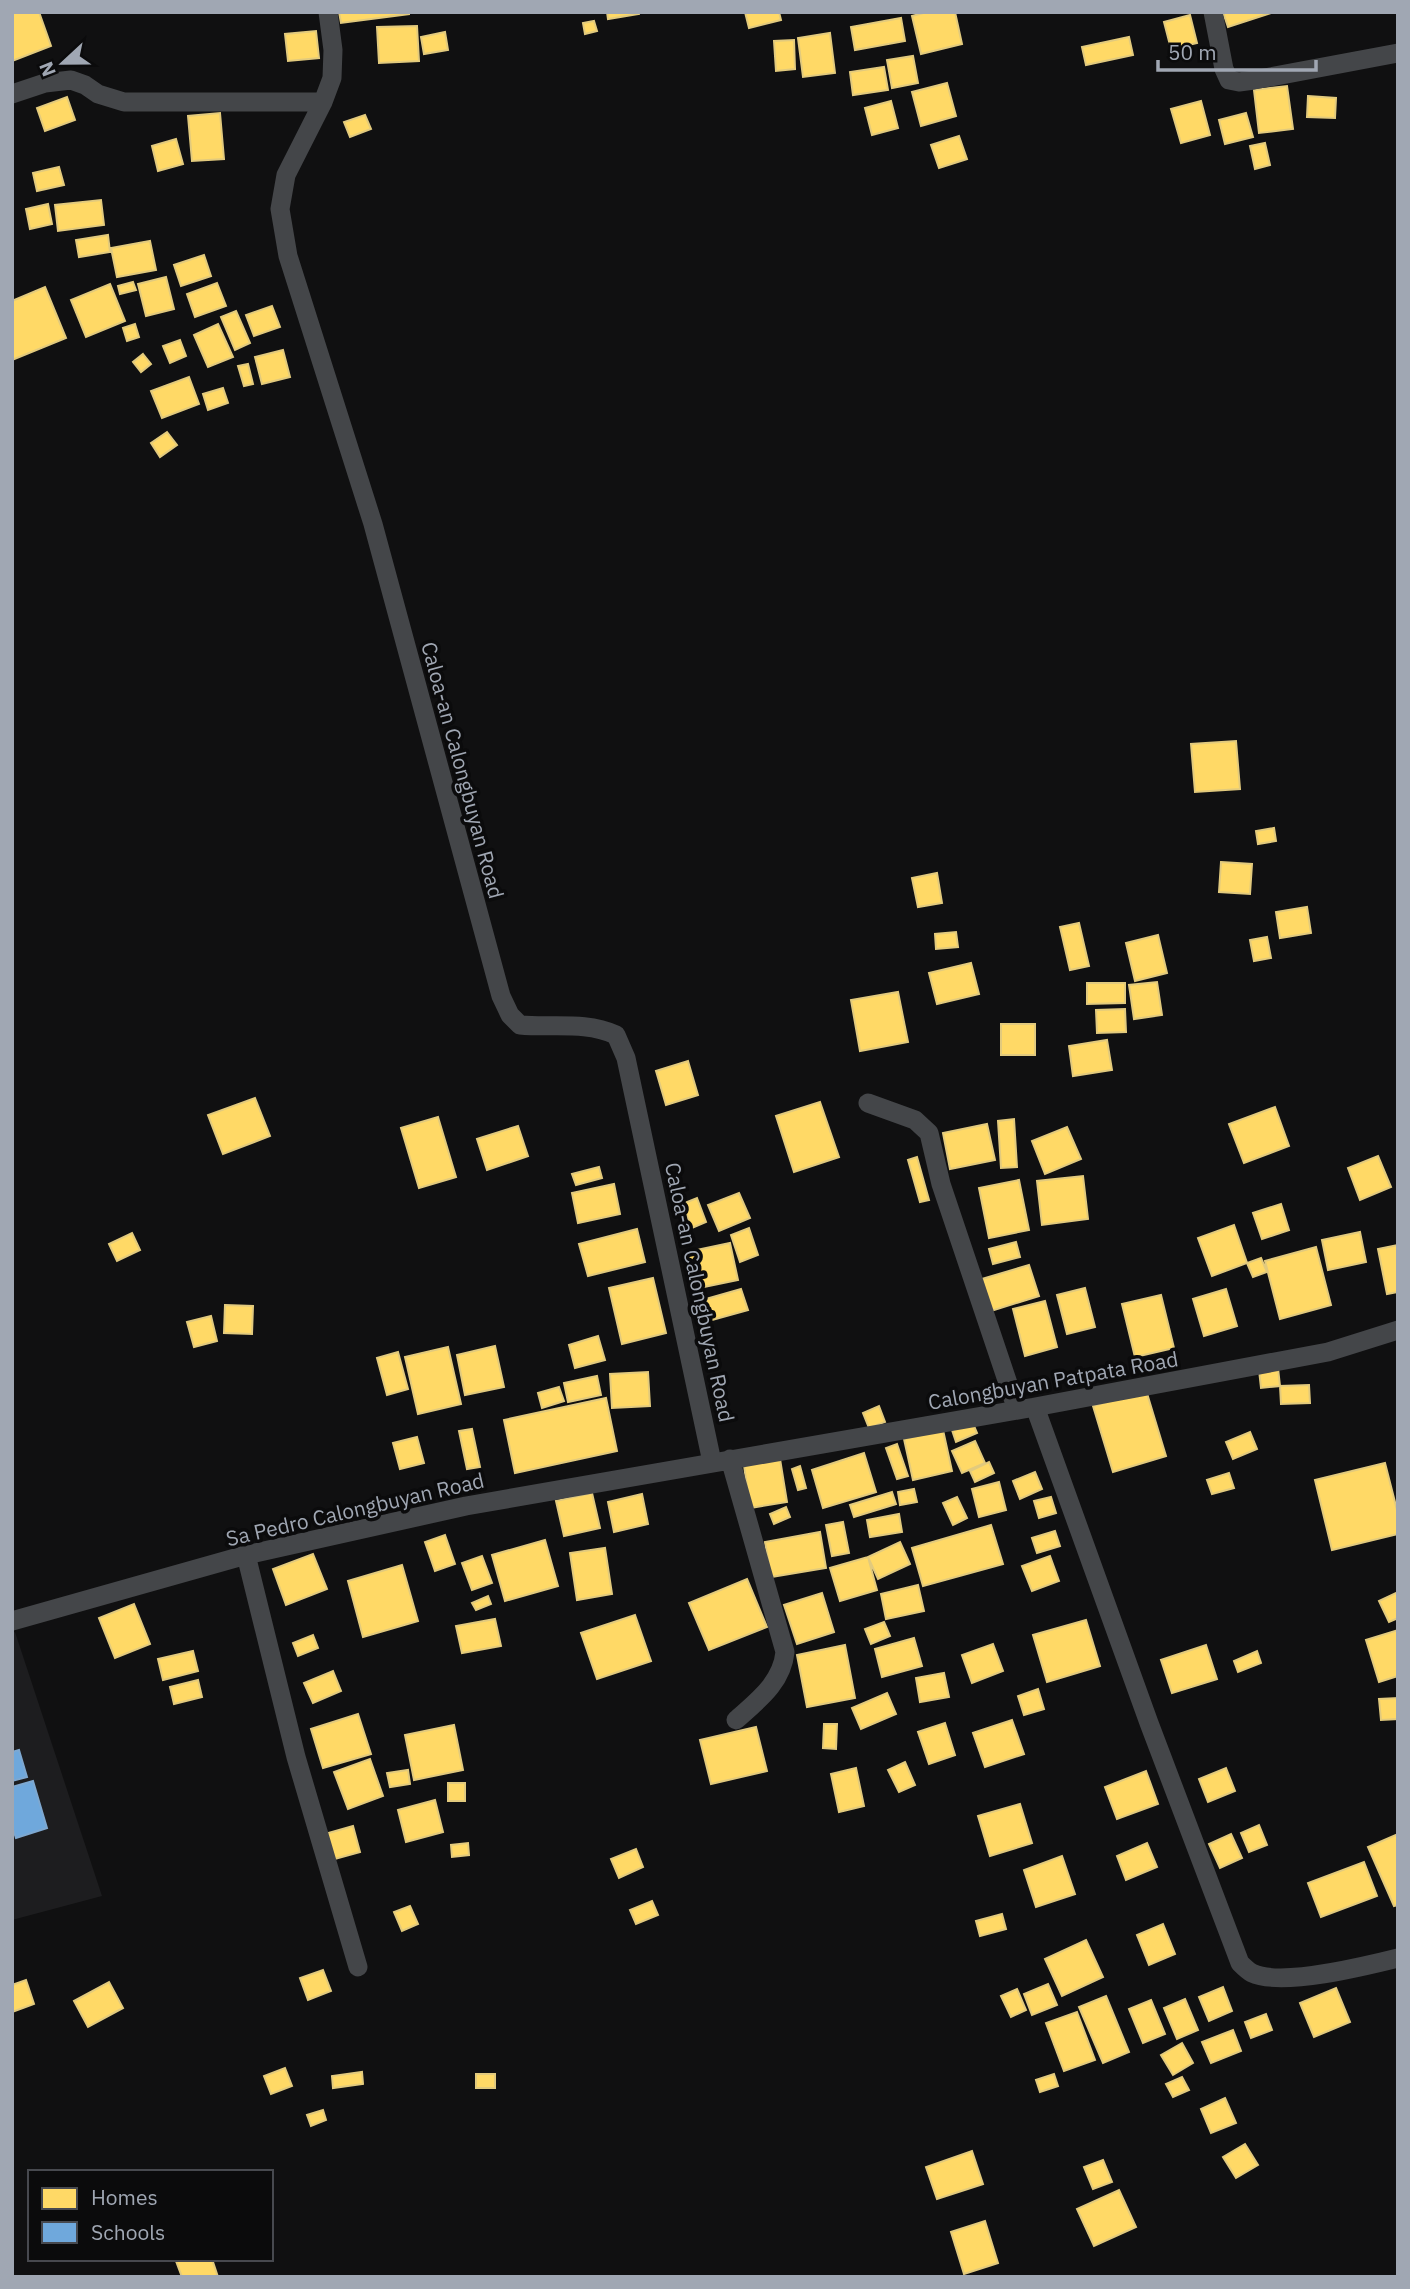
<svg xmlns="http://www.w3.org/2000/svg" width="1410" height="2289" font-family="'IBM Plex Sans',sans-serif">
  <style>
    .built { fill: #1d1d1f }
    .homes { fill: #ffd966; stroke: #e2ca7d; stroke-width: 2 }
    .schools { fill: #6fa8dc; stroke: #7ea8d0; stroke-width: 2 }
    .lines { fill: none; stroke-linecap: round; stroke-linejoin: round }
    .street { stroke: #444649; stroke-width: 19 }
    .labels { text-anchor: middle; dominant-baseline: central; stroke-width: 7; stroke-linejoin: round; paint-order: stroke }
    .street-label { font-size: 21px; fill: #a0a7b3; stroke: #0b0b0c }
  </style>
  <rect width="100%" height="100%" fill="#101011"/>
  <!-- built -->
  <path class="built" d="M15,1632L102,1896L12,1920V1633Z"/>
  <!-- homes -->
  <path class="homes" d="M12,12H39L51,46L12,61Z
    M339,12H409V14L341,23Z
    M607,12H639V14L608,19Z
    M745,12H779L781,20L749,28Z
    M927,12H955L962,44L921,54L912,16Z
    M1223,12H1271V13L1228,27Z
    M1190,15L1197,43L1171,49L1164,22Z
    M901,18L905,41L855,50L851,27Z
    M594,21L597,31L585,34L583,23Z
    M417,26L419,61L379,63L377,27Z
    M316,31L319,58L288,61L285,34Z
    M445,32L448,50L424,54L421,37Z
    M830,33L835,73L803,77L798,38Z
    M1129,37L1133,55L1086,65L1082,47Z
    M794,40L795,69L776,71L774,41Z
    M913,56L918,83L892,88L887,60Z
    M884,67L888,90L853,95L850,72Z
    M947,83L956,116L921,126L912,92Z
    M1287,86L1293,129L1259,133L1254,90Z
    M1308,96L1336,98L1335,118L1307,117Z
    M67,97L75,120L45,131L37,108Z
    M891,101L898,128L872,135L865,108Z
    M1201,101L1210,135L1181,143L1171,109Z
    M220,113L224,159L192,161L188,116Z
    M1246,113L1253,137L1225,144L1219,120Z
    M365,115L371,129L350,137L344,122Z
    M959,136L967,159L939,168L931,145Z
    M176,139L183,164L158,171L152,146Z
    M1265,143L1270,165L1255,169L1250,146Z
    M59,167L64,185L37,191L33,173Z
    M101,200L104,225L58,231L55,205Z
    M48,204L52,224L30,229L26,209Z
    M108,235L110,252L79,257L76,240Z
    M150,241L156,270L117,277L111,248Z
    M204,255L211,276L181,286L174,265Z
    M166,277L174,309L146,316L138,284Z
    M133,282L136,290L120,294L118,286Z
    M217,283L226,306L195,317L187,294Z
    M110,284L125,321L86,337L71,300Z
    M45,287L66,338L12,360V301Z
    M272,306L280,327L254,336L246,315Z
    M236,311L250,343L235,350L221,317Z
    M135,324L139,337L127,341L123,328Z
    M218,324L233,357L208,367L194,335Z
    M180,340L186,356L170,363L163,346Z
    M283,350L290,377L262,384L255,357Z
    M143,354L151,364L141,372L133,362Z
    M248,364L253,384L244,386L238,366Z
    M189,377L199,404L162,418L151,391Z
    M223,388L228,403L208,410L203,394Z
    M167,432L177,445L160,457L151,443Z
    M1236,741L1240,789L1195,792L1191,744Z
    M1274,828L1276,841L1258,844L1256,831Z
    M1221,862L1252,864L1250,894L1219,892Z
    M937,873L942,903L918,907L912,878Z
    M1307,907L1311,933L1280,938L1276,912Z
    M1079,923L1089,966L1070,970L1060,927Z
    M956,932L958,947L936,949L935,934Z
    M1158,935L1167,973L1135,981L1126,943Z
    M1267,937L1271,958L1254,961L1250,940Z
    M971,963L979,994L937,1004L929,973Z
    M1157,982L1162,1015L1134,1019L1129,985Z
    M1087,983H1125V1003L1087,1004Z
    M898,992L908,1042L860,1051L851,1000Z
    M1125,1009L1126,1032L1097,1033L1096,1010Z
    M1001,1024H1035V1055H1001Z
    M1107,1040L1112,1070L1073,1076L1069,1046Z
    M688,1061L698,1095L666,1105L656,1071Z
    M255,1098L270,1136L223,1154L208,1115Z
    M820,1102L839,1157L794,1172L776,1116Z
    M1275,1107L1289,1146L1244,1163L1229,1124Z
    M438,1117L456,1177L419,1188L401,1128Z
    M1014,1119L1017,1167L1001,1168L998,1121Z
    M987,1124L995,1160L950,1169L943,1133Z
    M518,1126L528,1156L487,1170L477,1139Z
    M1067,1127L1081,1159L1045,1174L1032,1141Z
    M1378,1156L1391,1187L1360,1200L1348,1168Z
    M917,1157L929,1200L920,1202L908,1160Z
    M599,1167L602,1178L576,1185L572,1174Z
    M1083,1176L1088,1219L1042,1225L1037,1181Z
    M1019,1180L1029,1230L989,1238L979,1188Z
    M614,1184L620,1214L578,1223L572,1193Z
    M739,1193L750,1218L719,1231L708,1205Z
    M697,1198L706,1222L692,1228L682,1204Z
    M1281,1204L1289,1230L1262,1239L1253,1213Z
    M1234,1225L1247,1263L1212,1276L1198,1238Z
    M749,1228L758,1255L740,1262L731,1235Z
    M637,1229L645,1262L588,1276L579,1244Z
    M1360,1232L1366,1262L1328,1270L1322,1240Z
    M132,1233L140,1250L117,1261L109,1244Z
    M1016,1242L1020,1257L993,1264L989,1249Z
    M730,1243L738,1280L694,1289L687,1252Z
    M1398,1245V1292L1387,1294L1378,1249Z
    M1316,1247L1331,1305L1280,1319L1265,1261Z
    M1261,1258L1267,1272L1253,1277L1247,1263Z
    M1029,1265L1039,1296L991,1311L982,1279Z
    M653,1278L666,1333L622,1344L609,1288Z
    M1085,1288L1095,1327L1067,1334L1057,1295Z
    M741,1289L748,1310L712,1320L706,1299Z
    M1226,1289L1237,1326L1204,1336L1193,1299Z
    M1161,1295L1174,1348L1135,1357L1122,1304Z
    M1045,1301L1057,1347L1025,1356L1013,1309Z
    M225,1305L253,1306L252,1334L224,1333Z
    M211,1316L217,1341L194,1347L187,1322Z
    M598,1336L605,1360L575,1368L569,1345Z
    M495,1346L504,1387L465,1395L457,1355Z
    M448,1347L461,1404L418,1414L405,1357Z
    M398,1352L408,1389L387,1395L377,1358Z
    M1278,1368L1280,1386L1261,1388L1259,1370Z
    M648,1372L650,1406L612,1408L610,1374Z
    M597,1376L601,1395L568,1402L564,1383Z
    M1309,1385L1310,1403L1281,1404L1280,1386Z
    M559,1387L564,1401L542,1408L538,1393Z
    M1146,1390L1166,1456L1113,1472L1093,1406Z
    M606,1398L617,1451L515,1473L504,1420Z
    M879,1406L885,1422L869,1428L863,1413Z
    M971,1419L977,1433L956,1442L951,1427Z
    M472,1429L480,1467L467,1469L459,1431Z
    M943,1430L952,1471L913,1480L904,1439Z
    M1250,1432L1257,1449L1233,1459L1226,1442Z
    M417,1437L424,1463L400,1469L393,1443Z
    M975,1441L985,1463L962,1473L952,1451Z
    M897,1444L908,1476L897,1479L886,1448Z
    M864,1453L876,1492L823,1508L812,1470Z
    M780,1459L787,1502L750,1508L744,1465Z
    M989,1462L994,1473L975,1482L970,1471Z
    M1385,1463L1398,1514V1534L1332,1550L1315,1480Z
    M800,1466L806,1488L798,1490L792,1469Z
    M1035,1472L1042,1489L1020,1499L1013,1481Z
    M1229,1473L1234,1488L1212,1494L1207,1480Z
    M999,1482L1006,1510L979,1517L972,1489Z
    M914,1489L917,1502L900,1505L898,1492Z
    M892,1492L896,1504L854,1517L850,1505Z
    M592,1493L600,1528L564,1536L556,1501Z
    M642,1494L648,1524L614,1532L608,1502Z
    M957,1497L967,1518L953,1525L943,1503Z
    M1051,1497L1056,1513L1039,1518L1034,1501Z
    M786,1507L790,1517L774,1524L770,1514Z
    M899,1514L902,1532L870,1537L867,1520Z
    M843,1522L849,1553L832,1556L826,1525Z
    M991,1525L1003,1564L923,1586L912,1548Z
    M1055,1531L1060,1546L1037,1553L1032,1538Z
    M820,1532L826,1568L771,1577L765,1542Z
    M445,1535L455,1564L435,1571L425,1542Z
    M545,1540L558,1586L505,1601L492,1555Z
    M900,1542L910,1564L878,1579L868,1557Z
    M605,1548L612,1594L577,1600L570,1553Z
    M313,1554L327,1589L286,1605L273,1569Z
    M482,1556L492,1583L472,1590L462,1563Z
    M1050,1556L1059,1581L1032,1591L1022,1566Z
    M868,1557L877,1590L840,1601L830,1568Z
    M402,1565L418,1621L363,1637L348,1581Z
    M747,1579L767,1627L709,1650L689,1603Z
    M918,1585L924,1611L886,1619L881,1594Z
    M1398,1592V1618L1389,1622L1379,1601Z
    M822,1593L834,1632L797,1644L784,1605Z
    M488,1596L491,1604L476,1610L472,1603Z
    M134,1604L150,1644L115,1658L99,1618Z
    M635,1615L651,1661L597,1679L581,1633Z
    M495,1619L501,1646L462,1653L456,1626Z
    M1086,1620L1100,1666L1047,1682L1033,1635Z
    M884,1622L890,1636L871,1644L865,1629Z
    M1398,1630V1676L1379,1682L1366,1640Z
    M313,1635L318,1648L298,1656L293,1643Z
    M914,1638L922,1666L882,1677L875,1649Z
    M993,1644L1003,1671L972,1683L962,1655Z
    M845,1645L855,1698L807,1707L797,1655Z
    M1206,1645L1217,1679L1172,1693L1161,1660Z
    M193,1651L198,1671L163,1680L158,1659Z
    M1257,1651L1261,1663L1238,1672L1234,1661Z
    M333,1671L341,1691L313,1703L304,1683Z
    M944,1673L949,1697L920,1702L916,1678Z
    M198,1680L202,1697L174,1704L170,1687Z
    M1038,1689L1044,1709L1024,1715L1018,1696Z
    M887,1693L896,1714L861,1729L852,1708Z
    M1398,1698V1719L1381,1720L1379,1699Z
    M358,1714L371,1754L323,1768L311,1729Z
    M1012,1720L1024,1754L985,1767L973,1733Z
    M945,1723L955,1755L929,1764L918,1732Z
    M824,1724H837L836,1749L823,1748Z
    M454,1725L463,1770L414,1780L405,1735Z
    M756,1727L767,1771L711,1784L700,1740Z
    M370,1759L383,1796L348,1809L334,1772Z
    M905,1762L915,1785L899,1792L888,1770Z
    M856,1768L864,1806L839,1812L831,1774Z
    M1226,1768L1235,1791L1208,1802L1199,1779Z
    M408,1770L410,1784L390,1787L387,1773Z
    M1146,1771L1158,1804L1117,1819L1105,1787Z
    M448,1783H465V1801H448Z
    M435,1800L443,1832L406,1842L398,1810Z
    M1020,1804L1032,1843L990,1856L978,1816Z
    M1259,1825L1267,1845L1249,1852L1241,1833Z
    M353,1826L360,1852L331,1860L325,1834Z
    M1231,1834L1242,1858L1220,1868L1209,1844Z
    M1398,1834V1905L1394,1906L1368,1847Z
    M468,1843L469,1855L452,1857L451,1845Z
    M1147,1843L1157,1867L1126,1880L1117,1856Z
    M636,1849L643,1867L619,1878L611,1859Z
    M1062,1856L1075,1894L1036,1907L1024,1870Z
    M1364,1862L1377,1896L1321,1917L1308,1883Z
    M652,1901L658,1915L636,1924L630,1910Z
    M410,1906L418,1924L402,1931L394,1912Z
    M1002,1914L1006,1929L980,1936L976,1921Z
    M1163,1924L1175,1954L1149,1965L1137,1935Z
    M1086,1940L1103,1977L1062,1996L1045,1959Z
    M323,1970L331,1991L308,2000L300,1978Z
    M26,1980L34,2004L12,2012V1985Z
    M109,1982L123,2008L88,2027L74,2001Z
    M1048,1984L1057,2005L1032,2015L1024,1994Z
    M1223,1987L1232,2011L1209,2021L1199,1997Z
    M1336,1988L1350,2022L1314,2037L1300,2003Z
    M1017,1989L1026,2010L1011,2017L1001,1996Z
    M1106,1996L1129,2052L1103,2063L1079,2007Z
    M1185,1999L1198,2030L1177,2039L1164,2008Z
    M1151,2000L1165,2034L1143,2043L1129,2009Z
    M1077,2012L1095,2060L1064,2071L1046,2023Z
    M1266,2014L1272,2030L1251,2038L1245,2022Z
    M1233,2030L1241,2051L1211,2063L1202,2042Z
    M1182,2043L1193,2063L1173,2075L1161,2055Z
    M285,2068L292,2086L271,2094L264,2076Z
    M362,2072L363,2084L333,2088L332,2076Z
    M476,2074H495V2088H476Z
    M1054,2074L1058,2086L1040,2092L1036,2080Z
    M1182,2077L1189,2090L1173,2097L1166,2084Z
    M1225,2098L1236,2123L1211,2133L1201,2109Z
    M323,2110L326,2120L311,2126L307,2115Z
    M1245,2144L1258,2165L1236,2178L1223,2157Z
    M972,2151L983,2184L937,2199L926,2167Z
    M1103,2160L1112,2182L1093,2189L1084,2167Z
    M1119,2190L1136,2227L1094,2246L1077,2209Z
    M985,2221L998,2263L964,2274L951,2232Z
    M181,2259H212L218,2277H182L176,2261Z"/>
  <!-- schools -->
  <path class="schools" d="M19,1750L27,1777L12,1781V1752Z
    M33,1781L47,1828L16,1838L12,1826V1787Z"/>
  <g class="lines">
    <!-- street -->
    <path class="street" d="M328,12L333,50L332,78L323,102L286,175L280,209L288,256L373,524L501,996L510,1015L520,1025C553,1028 585,1021 616,1035L626,1058L712,1462
      M1213,12L1224,69L1229,80L1239,82L1254,80L1398,53
      M12,94L45,83L71,80L85,85L98,94L124,102H323
      M868,1103L915,1120L929,1133L941,1184L1017,1410
      M1035,1407L1149,1723L1240,1963C1243,1966 1248,1971 1252,1973C1281,1987 1366,1966 1398,1958
      M730,1459L785,1652C782,1683 757,1701 736,1720
      M246,1555L296,1757L358,1967
      M12,1621L246,1555L466,1506L1035,1407L1328,1352L1398,1330"/>
  </g>
  <g class="labels">
    <!-- street labels -->
    <g class="street-label">
      <text transform="translate(463 770) rotate(75)">Caloa-an Calongbuyan Road</text>
      <text transform="translate(700 1292) rotate(78)">Caloa-an Calongbuyan Road</text>
      <text transform="translate(1053 1380) rotate(-10)">Calongbuyan Patpata Road</text>
      <text transform="translate(355 1509) rotate(-13)">Sa Pedro Calongbuyan Road</text>
    </g>
  </g>
  <!-- border -->
  <rect width="1410" height="2289" fill="none" stroke="#a0a7b3" stroke-width="28"/>
  <!-- legend -->
  <rect x="28" y="2170" width="245" height="91" fill="#0b0b0c" stroke="#47494f" stroke-width="2"/>
  <rect x="42" y="2188" width="35" height="21" fill="#ffd966" stroke="#47494f" stroke-width="2"/>
  <text x="91" y="2205" font-size="21" fill="#a0a7b3">Homes</text>
  <rect x="42" y="2222" width="35" height="21" fill="#6fa8dc" stroke="#47494f" stroke-width="2"/>
  <text x="91" y="2240" font-size="21" fill="#a0a7b3">Schools</text>
  <!-- north arrow -->
  <g transform="translate(63 63) rotate(248)" stroke="#0b0b0c" stroke-width="5" paint-order="stroke">
  <path d="M0-5L12 26L0 18L-12 26Z" fill="#a0a7b3"/>
  <text y="-10" font-size="19" font-weight="bold" text-anchor="middle" fill="#a0a7b3">N</text>
  </g>
  <!-- scale -->
  <path d="M1158 60v10h158v-10" fill="none" stroke="#a0a7b3" stroke-width="3.5"/>
  <text x="1168" y="60" font-size="21" fill="#a0a7b3" stroke="#0b0b0c" stroke-width="5" paint-order="stroke">50 m</text>
</svg>
